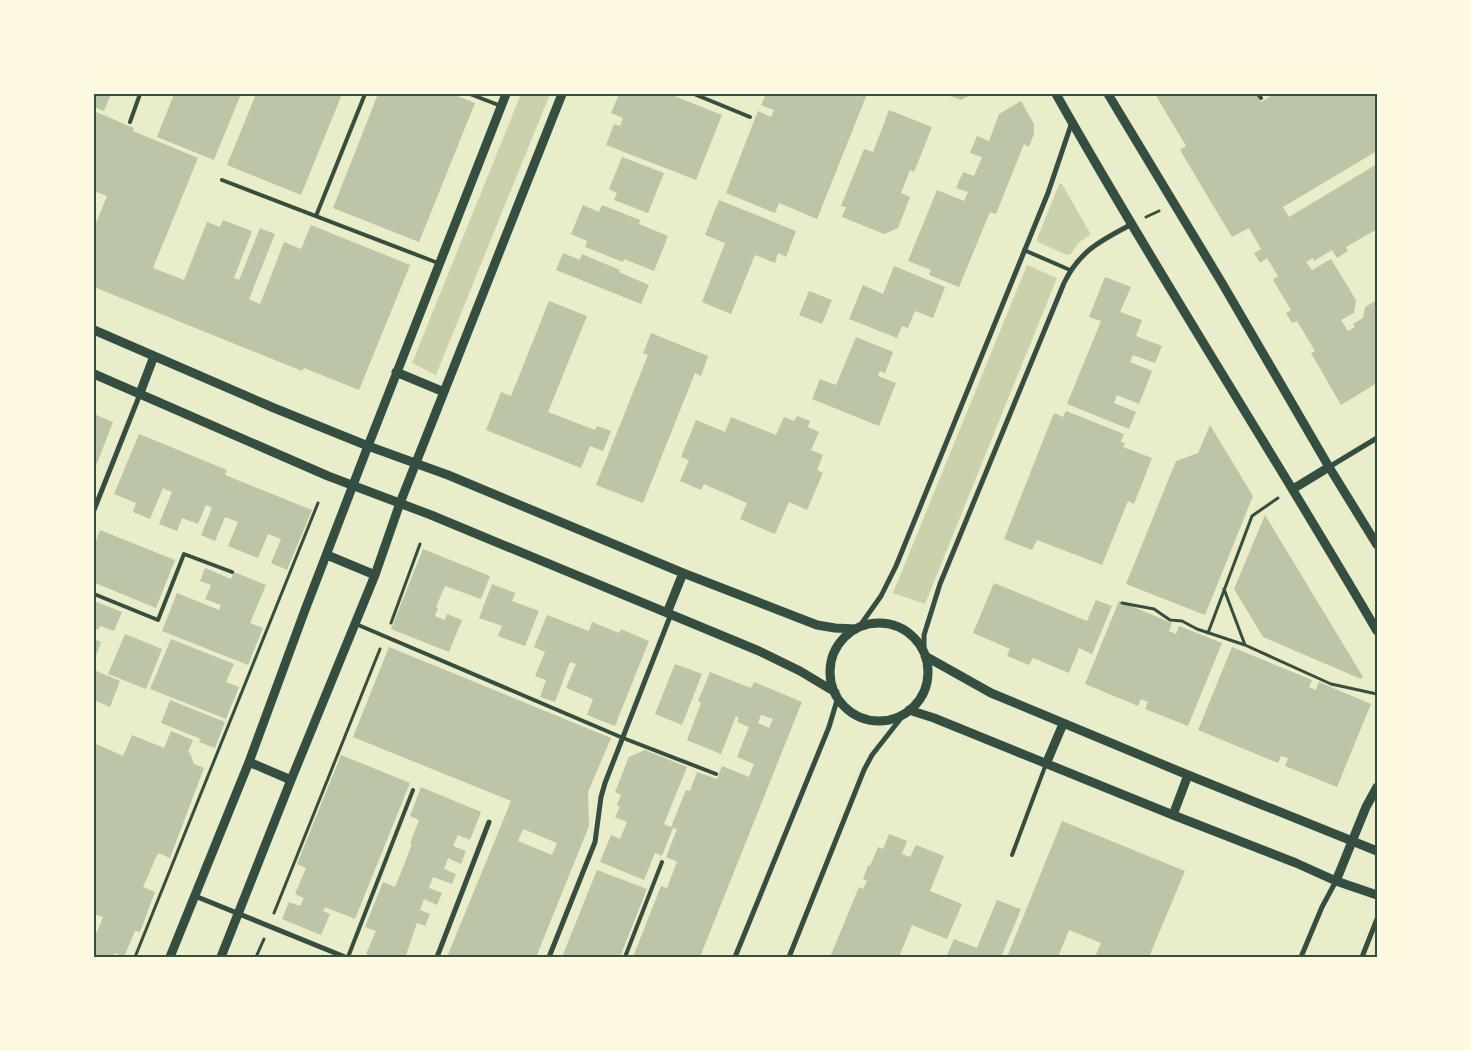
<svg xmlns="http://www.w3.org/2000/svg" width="1471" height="1051" font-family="'Source Serif 4',serif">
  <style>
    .green { fill: #cad2ad }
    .building { fill: #bcc5a7; fill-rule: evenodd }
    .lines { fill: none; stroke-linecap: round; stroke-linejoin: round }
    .path { stroke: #344e41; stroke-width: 3 }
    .service { stroke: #344e41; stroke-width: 4 }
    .minor { stroke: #344e41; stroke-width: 5 }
    .tertiary { stroke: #344e41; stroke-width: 9 }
    .neatline { fill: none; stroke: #344e41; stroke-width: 2 }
  </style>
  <rect width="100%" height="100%" fill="#e9edc9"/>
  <!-- green -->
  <path class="green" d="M521,94H550L436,375L412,363Z
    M1059,184H1062L1090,233V235L1078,243L1071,254L1067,255L1038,242L1037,239Z
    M1027,265L1057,278L925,604L893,593Z"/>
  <!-- building -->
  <path class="building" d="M94,94H111L104,111L94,107Z
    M174,94H241L214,160L157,137Z
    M256,94H342L301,195L227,165Z
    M378,94H452L475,103L419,242L333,208Z
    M619,94H669L722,115L696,180L606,145L614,124L620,126L623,118L611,113Z
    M766,94H867L817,219L779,203L775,213L726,193L758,111L771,117L774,110L761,105Z
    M945,94H973L961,100Z
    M1155,94H1256L1261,102L1271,96L1270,94H1377V151L1283,207L1289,217L1377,164V229L1346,247L1348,251L1337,258L1332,250L1314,261L1313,258L1306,262L1312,270L1331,259L1356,300L1354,313L1341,320L1348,331L1355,327L1353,324L1363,318L1365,307L1377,300V383L1341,405L1311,353L1315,351L1297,321L1292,323L1286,313L1291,310L1273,280L1278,276L1267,258L1260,263L1254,253L1261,249L1249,228L1232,237L1180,150L1186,146Z
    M1021,101L1034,124V134L1029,147L1024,144L996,214L990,212L959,287L929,275L931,270L908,261L937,190L964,201L968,192L956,188L963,172L974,176L982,157L970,153L977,136L989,141L999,114Z
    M889,110L932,127L914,172L910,170L901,193L910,197L898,228L884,234L842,217L846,207L841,206L864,149L873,152Z
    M94,111L134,128L133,131L198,158L153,268L184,280L207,222L220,227L223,220L252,231L234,278L239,280L260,228L275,234L249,299L260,304L284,242L301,249L311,225L410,265L359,390L304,368L302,371L94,287V228L107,196L94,191Z
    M622,157L664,173L648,213L614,200L617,193L609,189Z
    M719,200L796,231L786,257L778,253L775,263L755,255L731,314L702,302L725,243L705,235Z
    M583,205L599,212L602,205L640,220L639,224L668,236L654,271L624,259L623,262L585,247L587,241L571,234Z
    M563,253L580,260L582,254L620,270L619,272L649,285L641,304L556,270Z
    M894,266L945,287L933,318L915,311L908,328L902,326L897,338L849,319L863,285L883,294Z
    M1105,277L1131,287L1120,312L1142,320L1136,336L1162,346L1155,363L1133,355L1130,362L1152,371L1139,404L1117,395L1114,403L1136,412L1129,429L1067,404L1101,321L1089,317Z
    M809,291L832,300L822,324L799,315Z
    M549,301L587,316L548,412L595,430L597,426L611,431L603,451L590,446L581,468L486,430L501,392L511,396Z
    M651,333L708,356L701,376L695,373L643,503L596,485L648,355L643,353Z
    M856,337L893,352L885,373L880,371L878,376L896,383L879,426L812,399L820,379L836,385Z
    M1066,411L1124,434L1121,442L1125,443L1123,447L1152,458L1134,504L1128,501L1102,565L1037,540L1032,550L1004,539L1054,413L1063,417Z
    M94,414L113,422L94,471Z
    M797,416L810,421L808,427L819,432L811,450L823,455L817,470L823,473L807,510L789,502L775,534L740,519L747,503L704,484L701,490L680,481L689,460L681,457L696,420L725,432L731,417L776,435L784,417L794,421Z
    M1210,425L1253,496L1205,615L1126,584L1176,461L1198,453Z
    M139,434L227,470L225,475L312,510L287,570L271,563L281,539L268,534L258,558L228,546L238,522L225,517L215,541L201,535L212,508L206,505L198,524L182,518L177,531L159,524L172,492L167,490L163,488L150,519L133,512L136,503L114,494Z
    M1265,515L1363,677L1361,679L1263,637L1234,589Z
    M100,530L175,560L156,608L95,583L94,546Z
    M423,549L490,576L481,599L445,586L436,607L438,608L435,616L445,620L447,614L462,620L449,652L391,629Z
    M205,568L231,579L234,572L266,585L250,623L263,628L248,665L162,631L177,593L219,610L221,605L205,599L211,585L200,581Z
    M994,583L1087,621L1096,600L1112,606L1092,654L1079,648L1069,673L1033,658L1029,665L1007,656L1010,649L973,633Z
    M492,584L515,593L512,601L539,611L525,646L498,636L502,626L479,618Z
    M94,601L122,612L114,631L100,626L98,630L94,628Z
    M1119,601L1172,623L1169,631L1176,634L1179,626L1222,643L1188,726L1145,709L1148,702L1141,699L1138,706L1085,684Z
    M547,615L589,631L592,622L619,633L621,629L649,641L615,726L587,715L593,699L566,688L576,664L570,662L555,702L540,697L546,680L535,676L545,652L534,647Z
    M125,634L162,649L146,689L108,674Z
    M94,639L101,642L94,661Z
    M171,639L234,664L226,682L239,687L226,719L150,689Z
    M389,647L611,738L588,792L589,826L536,957H447L511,801L353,737ZM523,829L557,843L552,855L518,841Z
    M1232,647L1312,680L1309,687L1316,690L1319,682L1371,704L1337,787L1285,766L1288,758L1281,756L1278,763L1198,730Z
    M675,664L702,674L682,725L655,714Z
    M94,670L120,681L110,707L94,700Z
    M710,672L751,688L754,682L802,702L700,957H633L661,886L667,888L677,862L666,857L677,829L673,828L662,856L655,853L644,880L600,862L611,835L620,839L627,822L615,817L620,807L617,805L621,795L615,792L629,757L645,750L687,767L664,824L671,827L686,790L690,791L697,772L717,779L722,766L749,777L754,764L737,757L749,727L737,722L739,718L736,716L721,754L687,740L701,703L698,701ZM761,715L773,719L769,728L758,723Z
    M170,700L225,722L215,748L199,742L201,739L161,723Z
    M171,731L193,740L188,752L190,753L194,764L204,768L170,858L158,853L143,887L155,892L140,932L135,931L124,957L115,953L113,957H94V931L97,932L103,917L94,914V743L123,756L132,735L164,748Z
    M341,755L410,783L355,919L325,907L323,911L330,914L321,935L282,919L289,902L300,906L304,898L295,894L306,868L297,864Z
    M421,787L481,812L470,840L458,835L453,846L466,851L461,864L448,858L444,869L456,874L452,884L433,877L429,888L442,893L437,905L424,899L420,910L430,914L425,926L417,923L406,955L411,957H374L366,954L376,931L365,927L383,882L395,887L404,865L412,844L410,843L419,820L410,816Z
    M1062,821L1185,871L1149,957H1095L1101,943L1069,930L1058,957H1007Z
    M889,834L907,841L902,854L910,857L916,845L944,856L930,891L962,904L947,939L912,925L899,957H830L859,887L863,889L867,881L863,879L868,865L870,866L878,847L883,849Z
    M597,870L647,889L620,957H562Z
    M997,900L1021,909L1001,957H946L954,939L977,948Z"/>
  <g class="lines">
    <!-- path -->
    <path class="path" d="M1146,217L1159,211
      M1224,589L1245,645
      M1122,603L1154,609L1170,620L1182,621L1197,629L1245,645L1331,684L1377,694
      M391,623L420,544
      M1208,633L1252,516L1278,498
      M274,913L380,649
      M135,957L318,503
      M256,957L264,939"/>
    <!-- service -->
    <path class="service" d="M470,94L501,106
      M694,94L750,117
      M1258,94L1261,98
      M130,122L140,94
      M222,180L438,263
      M316,216L365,94
      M1024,250L1070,270
      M94,594L158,620L184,554L232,572
      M356,624L623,738L716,774
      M1012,855L1046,764
      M348,957L413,790
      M625,957L662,862"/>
    <!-- minor -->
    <path class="minor" d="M1329,467L1377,438
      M94,510L140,394
      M859,627L881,596L896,566L1048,193L1072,122
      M924,652V635L940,584L1064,283C1080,250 1102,240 1132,224
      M195,896L345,957
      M437,957L489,822
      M549,957L595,842L601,797L605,783L671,614
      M735,957L829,727L838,697
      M789,957L864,770L872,755L905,713
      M1301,957L1322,907L1336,881
      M1362,957L1377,919"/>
    <!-- tertiary -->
    <path class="tertiary" d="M1056,94C1158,275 1272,451 1377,631
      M1108,94L1222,283L1329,467L1377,545
      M94,330L274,408L368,446L448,475L683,573L817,625L835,628L856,629
      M396,372L444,392
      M94,374L328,476L431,515L759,651L800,671L835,692
      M140,393L154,356
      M1293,489L1329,467
      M327,555L375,575
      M667,613L683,573
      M830 672a49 49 0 1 1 98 0a49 49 0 1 1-98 0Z
      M925,656L991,693L1188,775L1377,851
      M909,710L934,718L1173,815L1296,863L1336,881L1377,895
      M249,762L291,780
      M1046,764L1063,724
      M1173,815L1188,775
      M1336,881L1366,807L1377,787
      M170,957L249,762L305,610L368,446L506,94
      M221,957L291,780L375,575L400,503L562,94"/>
  </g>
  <!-- border -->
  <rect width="1471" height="1051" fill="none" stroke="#fefae0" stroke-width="190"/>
  <rect x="95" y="95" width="1281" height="861" class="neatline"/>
</svg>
